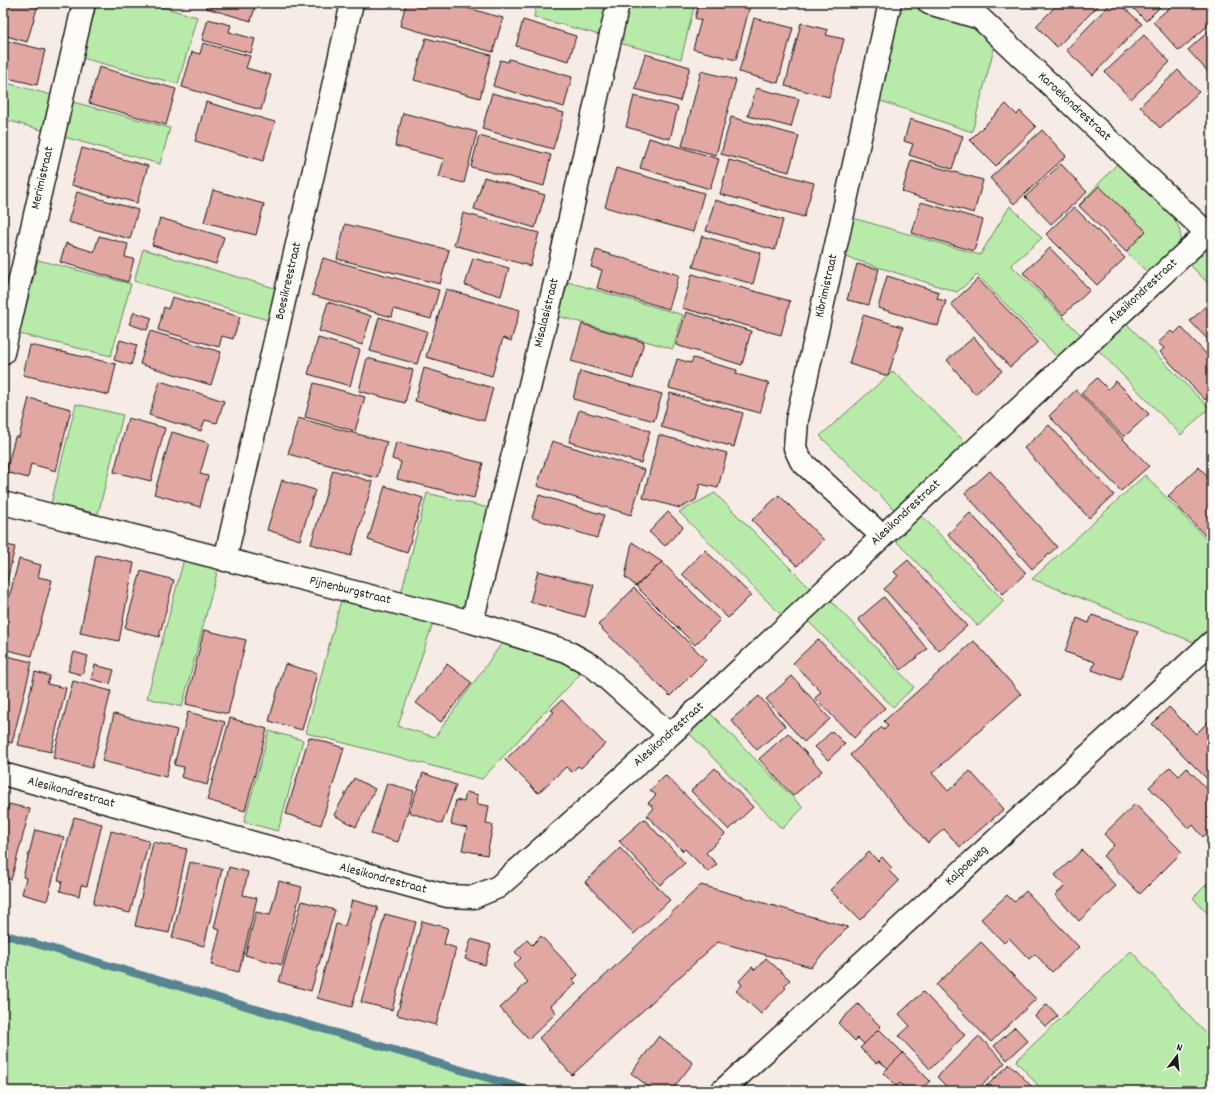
<svg xmlns="http://www.w3.org/2000/svg" width="1215" height="1094" font-family="Dekko,sans-serif">
  <style>
    .green { fill: #b8eaa9; stroke: #6a8362 }
    .lines { fill: none; stroke-linecap: round; stroke-linejoin: round }
    .stream { stroke: #578491; stroke-width: 8 }
    .building { fill: #e1a7a2; stroke: #1c1c1c }
    .minor-casing { stroke: #1c1c1c; stroke-width: 25 }
    .minor { stroke: #fdfcf7; stroke-width: 22 }
    .labels { text-anchor: middle; dominant-baseline: central; stroke-width: 4; stroke-linejoin: round; paint-order: stroke }
    .street-label { font-size: 13px; fill: #1c1c1c; stroke: #fdfcf7 }
  </style>
  <rect width="100%" height="100%" fill="#f7ebe6"/>
  <filter id="ink" filterUnits="userSpaceOnUse"><feTurbulence type="fractalNoise" baseFrequency=".025" numOctaves="2"/><feDisplacementMap in="SourceGraphic" scale="8" xChannelSelector="R" yChannelSelector="G"/><feConvolveMatrix kernelMatrix="1 2 1 2 8 2 1 2 1" color-interpolation-filters="sRGB"/></filter>
  <g filter="url(#ink)">
    <!-- green -->
    <path class="green" d="M97,3H148L197,17L178,84L82,58Z
      M537,3H611L603,36L534,17Z
      M629,3H695L681,59L619,43Z
      M916,5L986,33L996,41L972,132L875,99L895,23C900,12 904,7 916,5Z
      M3,82L55,96L45,131L3,119Z
      M73,102L170,128L160,164L64,137Z
      M1118,163C1133,177 1194,223 1178,245C1171,256 1157,264 1148,273L1079,205Z
      M1010,206L1042,238L1011,265L1082,336L1058,358L977,275L957,292L843,256L853,218L980,255Z
      M1212,242V287L1189,264Z
      M143,249L278,289L271,321L134,281Z
      M38,260L131,284L111,356L19,334Z
      M568,282L683,315L673,349L558,316Z
      M1126,323L1209,408L1181,435L1098,350Z
      M893,371L966,443L895,510L820,436Z
      M76,404L123,415L98,514L51,503Z
      M1145,475L1212,546V632L1199,644L1032,579Z
      M427,493L493,509L467,606L460,610L401,594Z
      M715,493L811,589L782,616L679,512Z
      M920,514L1004,601L978,626L894,539Z
      M184,559L218,569L182,707L147,698Z
      M829,599L914,687L893,707L807,620Z
      M341,600L433,623L398,726L435,737L502,643L585,669L482,779L306,733Z
      M710,713L803,808L782,829L689,733Z
      M269,731L303,740L278,831L244,822Z
      M1212,879V918L1193,898Z
      M3,934L498,1081L496,1091H3Z
      M1131,951L1212,1040V1091H1043L1016,1061Z"/>
    <g class="lines">
      <!-- stream -->
      <path class="stream" d="M3,934L532,1091"/>
    </g>
    <!-- building -->
    <path class="building" d="M3,3H32L38,5L27,42L3,35Z
      M207,3H256L251,21L206,8Z
      M406,3H450L503,18L493,52L400,26Z
      M699,3L750,5L736,60L693,49L701,20L695,18Z
      M1059,3H1101L1057,47L1036,26Z
      M1111,3H1119L1142,24L1093,75L1066,50Z
      M1128,3H1164L1146,21Z
      M1175,3H1212V22L1179,51L1153,22Z
      M754,18L793,28L778,83L739,72Z
      M208,19L231,25L229,32L255,39L251,53L202,40Z
      M523,20L576,36L569,61L516,46Z
      M801,23L828,30L826,35L844,39L829,97L785,86Z
      M1212,28V74L1211,75L1188,50Z
      M1144,35L1170,62L1131,99L1105,72Z
      M426,38L491,55L480,98L414,80Z
      M3,40L45,50L37,85L3,77Z
      M203,43L250,56L246,68L271,75L261,110L182,87L192,52L200,54Z
      M645,54L690,67L680,101L635,89Z
      M509,59L572,77L564,107L493,86L500,60L508,62Z
      M99,67L176,89L166,125L89,103Z
      M1178,70L1199,92L1160,128L1140,106Z
      M701,71L736,80L716,155L682,146Z
      M756,88L799,99L791,127L748,116Z
      M492,93L564,113L553,149L482,129Z
      M634,96L678,107L670,139L626,127Z
      M206,102L275,122L263,161L195,141Z
      M1006,104L1017,115L1020,111L1036,127L996,166L970,140Z
      M403,113L477,132L464,183L439,177L444,159L395,146Z
      M731,117L799,136L789,172L721,154Z
      M910,119L963,136L952,169L909,155L913,144L904,141Z
      M3,121H6L3,132Z
      M1042,130L1066,156L1014,204L990,178Z
      M479,136L551,155L544,186L471,167Z
      M649,138L719,159L710,189L640,168Z
      M82,148L148,166L137,203L71,185Z
      M729,160L814,183L804,217L720,194Z
      M911,160L983,180L974,213L902,192Z
      M1061,164L1087,192L1051,224L1025,197Z
      M616,168L704,193L693,232L605,207Z
      M484,177L545,195L535,228L474,209Z
      M1099,186L1146,231L1126,252L1079,206Z
      M213,190L264,204L256,235L204,222Z
      M77,192L138,210L130,239L68,222Z
      M715,200L783,220L775,250L706,231Z
      M921,202L983,220L974,251L912,233Z
      M1074,207L1125,258L1097,285L1046,234Z
      M463,213L539,233L530,266L454,245Z
      M160,218L224,237L216,264L152,245Z
      M345,224L449,250L440,284L337,259Z
      M99,236L128,244L125,257L134,259L128,282L60,262L66,243L94,252Z
      M702,236L761,253L753,284L693,267Z
      M1050,248L1090,290L1063,315L1023,273Z
      M596,250L679,275L669,309L597,288L602,270L591,267Z
      M323,258L439,290L431,319L394,309L392,317L312,295Z
      M473,258L509,268L501,296L465,285Z
      M857,264L879,269L869,305L847,300Z
      M692,274L790,301L781,335L682,308Z
      M887,276L939,292L937,299L946,301L938,326L878,308Z
      M978,279L1038,342L1010,367L951,304Z
      M446,289L520,310L511,341L503,338L492,376L426,357Z
      M172,297L240,317L233,339L222,336L219,347L158,330L164,307L168,309Z
      M1212,300V344L1190,321Z
      M328,302L371,316L362,345L319,331Z
      M134,312L152,318L147,330L129,324Z
      M686,312L751,331L742,365L676,345Z
      M863,315L903,327L888,376L849,364Z
      M379,317L427,331L417,364L370,351Z
      M582,324L644,342L633,379L571,361Z
      M1181,327L1212,360V393L1205,400L1160,352L1164,348L1158,343L1171,331L1174,334Z
      M150,331L221,352L211,385L140,364Z
      M974,337L1002,371L975,394L947,360Z
      M318,338L360,350L350,386L308,374Z
      M120,340L137,345L131,365L114,360Z
      M30,345L116,364L109,395L23,375Z
      M367,358L413,370L405,403L359,391Z
      M693,358L737,370L736,374L769,383L760,413L669,388L677,359L691,363Z
      M424,368L493,388L484,421L415,401Z
      M580,371L662,394L654,421L573,399Z
      M1097,378L1108,389L1116,381L1149,414L1124,437L1081,393Z
      M160,381L224,401L217,423L205,420L201,431L149,415Z
      M314,383L365,397L355,431L305,417Z
      M1076,390L1149,466L1121,491L1049,416Z
      M670,393L743,413L734,447L661,427Z
      M29,398L71,409L56,471L31,464L28,478L6,472L15,437H19Z
      M579,410L650,431L641,463L569,442Z
      M128,418L165,428L151,481L114,472Z
      M298,418L387,442L377,478L288,454Z
      M1049,425L1114,495L1089,518L1024,448Z
      M172,432L209,443L200,474L208,476L200,507L154,494Z
      M659,435L727,453L718,488L700,484L696,500L680,508L643,498Z
      M552,441L645,470L631,515L537,486Z
      M396,442L483,463L474,498L397,479L401,462L392,459Z
      M1199,467L1212,481V543L1168,496Z
      M333,470L373,482L351,556L311,544Z
      M990,471L1057,547L1032,569L965,493Z
      M282,480L315,490L300,540L267,530Z
      M385,486L423,498L407,553L368,540Z
      M539,495L604,515L597,538L532,518Z
      M779,495L824,540L797,566L752,520Z
      M668,512L683,527L665,546L649,532Z
      M970,513L1026,573L1003,594L948,534Z
      M632,542L662,562L636,586L625,577Z
      M3,544L15,547L3,598Z
      M705,550L751,595L728,618L682,574Z
      M96,555L134,563L119,641L80,633Z
      M19,559L41,565L38,577L52,580L32,656L3,649V621Z
      M908,560L967,626L939,651L884,589L898,576L894,572Z
      M662,562L720,620L695,645L636,586Z
      M141,571L174,580L159,637L125,628Z
      M538,571L594,585L585,617L530,602Z
      M634,588L706,660L670,696L598,625Z
      M884,597L927,649L901,670L858,619Z
      M1092,615L1138,631L1121,680L1092,670L1095,662L1065,652L1077,618L1089,623Z
      M204,630L246,640L228,714L186,704Z
      M818,639L885,708L854,738L815,698L821,692L793,663Z
      M974,641L1021,694L932,773L948,791L970,771L1004,809L960,847L944,829L928,843L850,755L882,727L884,730L888,726L884,721Z
      M74,652L88,656L82,675L68,671Z
      M3,655L32,662L12,743L3,741Z
      M285,664L317,673L302,730L269,721Z
      M447,664L472,683L441,722L416,703Z
      M95,665L114,670L110,684L91,679Z
      M35,672L50,676L47,684L66,688L51,752L18,745Z
      M792,676L830,719L804,742L766,699Z
      M73,681L111,691L92,768L53,758Z
      M759,696L785,726L757,750L731,720Z
      M562,700L605,744L581,768L578,766L572,772L566,767L538,793L505,760L554,712L551,710Z
      M1169,707L1196,734L1212,718V784L1152,724Z
      M188,712L225,722L207,785L181,777L184,767L174,765Z
      M114,714L177,730L166,777L102,761Z
      M230,718L267,729L245,811L207,800Z
      M832,731L845,744L828,760L815,747Z
      M788,733L822,771L793,796L759,759Z
      M309,737L344,748L321,825L286,814Z
      M1170,767L1179,776L1187,768L1212,794V828L1203,837L1193,825L1189,829L1149,787Z
      M715,768L753,807L729,830L691,791Z
      M423,773L456,785L442,824L409,812Z
      M665,775L725,834L706,853L717,864L708,872L685,849L683,851L647,816L654,808L648,803L656,795L650,790Z
      M354,778L375,789L356,827L334,815Z
      M387,783L414,791L398,842L371,834Z
      M466,792L478,795L477,804L489,806L486,824L493,825L487,855L462,850L467,828L451,824L456,800L464,802Z
      M9,804L30,809L11,880L3,878V810L7,811Z
      M1135,804L1182,852L1140,894L1103,856L1114,845L1104,834Z
      M74,817L102,824L87,886L81,885L79,896L60,891L62,881L58,880Z
      M644,819L685,863L660,885L619,841Z
      M35,830L64,837L47,901L22,894L26,878L23,877Z
      M111,831L149,841L130,913L93,904Z
      M153,842L187,849L169,933L135,926Z
      M620,848L670,900L634,934L585,882Z
      M1082,850L1116,886L1079,921L1055,895L1065,886L1055,875Z
      M869,852L878,861L882,857L892,868L889,871L899,881L860,920L830,890Z
      M190,862L222,869L204,946L172,938Z
      M229,867L248,872L243,895L257,898L239,972L211,965L220,930L214,928Z
      M279,881L302,887L282,965L245,955L256,912L270,915Z
      M701,885L848,927L811,967L718,942L572,1075L539,1038Z
      M1026,891L1079,947L1052,972L1035,954L1029,959L1009,938L1004,943L981,919L1007,895L1014,902Z
      M352,900L378,907L352,1007L317,998L336,924L345,926Z
      M302,901L335,910L311,991L279,982Z
      M385,914L416,922L392,1010L361,1002Z
      M422,921L448,928L444,944L456,948L436,1025L397,1015Z
      M541,936L578,975L573,980L576,983L551,1006L556,1013L529,1039L500,1008L528,982L513,966L521,958L515,952L527,940L532,945Z
      M471,939L491,945L485,965L465,959Z
      M981,942L1036,999L991,1042L936,985Z
      M766,958L790,980L784,986L786,988L761,1014L736,991L742,985L739,981L752,967L755,970Z
      M923,992L965,1035L930,1069L899,1036L910,1026L899,1014Z
      M858,1004L881,1027L864,1044L858,1038L855,1041L838,1023Z
      M1047,1004L1058,1016L1046,1027L1035,1016Z
      M1015,1027L1028,1041L1007,1060L994,1046Z
      M879,1029L903,1053L888,1068L879,1061L876,1063L860,1048Z
      M659,1036L693,1063L671,1091H654L631,1073Z
      M979,1036L1005,1063L976,1091H951L937,1077Z
      M903,1053L930,1081L919,1091H907L900,1083L896,1086L883,1073Z
      M1010,1064L1036,1091H981Z"/>
    <g class="lines">
      <defs>
        <path id="minor" d="M929,3L980,18L1207,233
          M3,353L84,3
          M3,503L472,622L566,651L593,666L670,735
          M882,536L801,461L795,448L797,420L890,3
          M225,560L352,3
          M472,622L562,254L618,3
          M3,774L447,896L474,897L498,887L670,735L1212,228
          M722,1091L1212,642"/>
      </defs>
      <!-- minor casing -->
      <use href="#minor" class="minor-casing"/>
      <!-- minor -->
      <use href="#minor" class="minor"/>
    </g>
  </g>
  <g class="labels">
    <!-- street labels -->
    <g class="street-label">
      <text transform="translate(1074 107) rotate(43)">Karoekondrestraat</text>
      <text transform="translate(43 178) rotate(-77)">Merimistraat</text>
      <text transform="translate(289 281) rotate(-77)">Boesikreestraat</text>
      <text transform="translate(827 286) rotate(-77)">Kibrimistraat</text>
      <text transform="translate(1143 292) rotate(-43)">Alesikondrestraat</text>
      <text transform="translate(547 313) rotate(-76)">Misalasistraat</text>
      <text transform="translate(906 513) rotate(-43)">Alesikondrestraat</text>
      <text transform="translate(350 591) rotate(14)">Pijnenburgstraat</text>
      <text transform="translate(669 735) rotate(-42)">Alesikondrestraat</text>
      <text transform="translate(71 793) rotate(15)">Alesikondrestraat</text>
      <text transform="translate(967 866) rotate(-43)">Kalpoeweg</text>
      <text transform="translate(383 879) rotate(15)">Alesikondrestraat</text>
    </g>
  </g>
  <!-- margin -->
  <rect width="1215" height="1094" fill="none" stroke="#fdfcf7" stroke-width="16"/>
  <rect x="8" y="8" width="1199" height="1078" fill="none" stroke="#1c1c1c" stroke-width="1.5" filter="url(#ink)"/>
  <!-- north arrow -->
  <g transform="translate(1177 1056) rotate(16)" stroke="#fdfcf7" stroke-width="3" paint-order="stroke">
  <path d="M0-3L7 15L0 10L-7 15Z" fill="#1c1c1c"/>
  <text y="-6" font-size="11" font-weight="bold" text-anchor="middle" fill="#1c1c1c">N</text>
  </g>
</svg>
